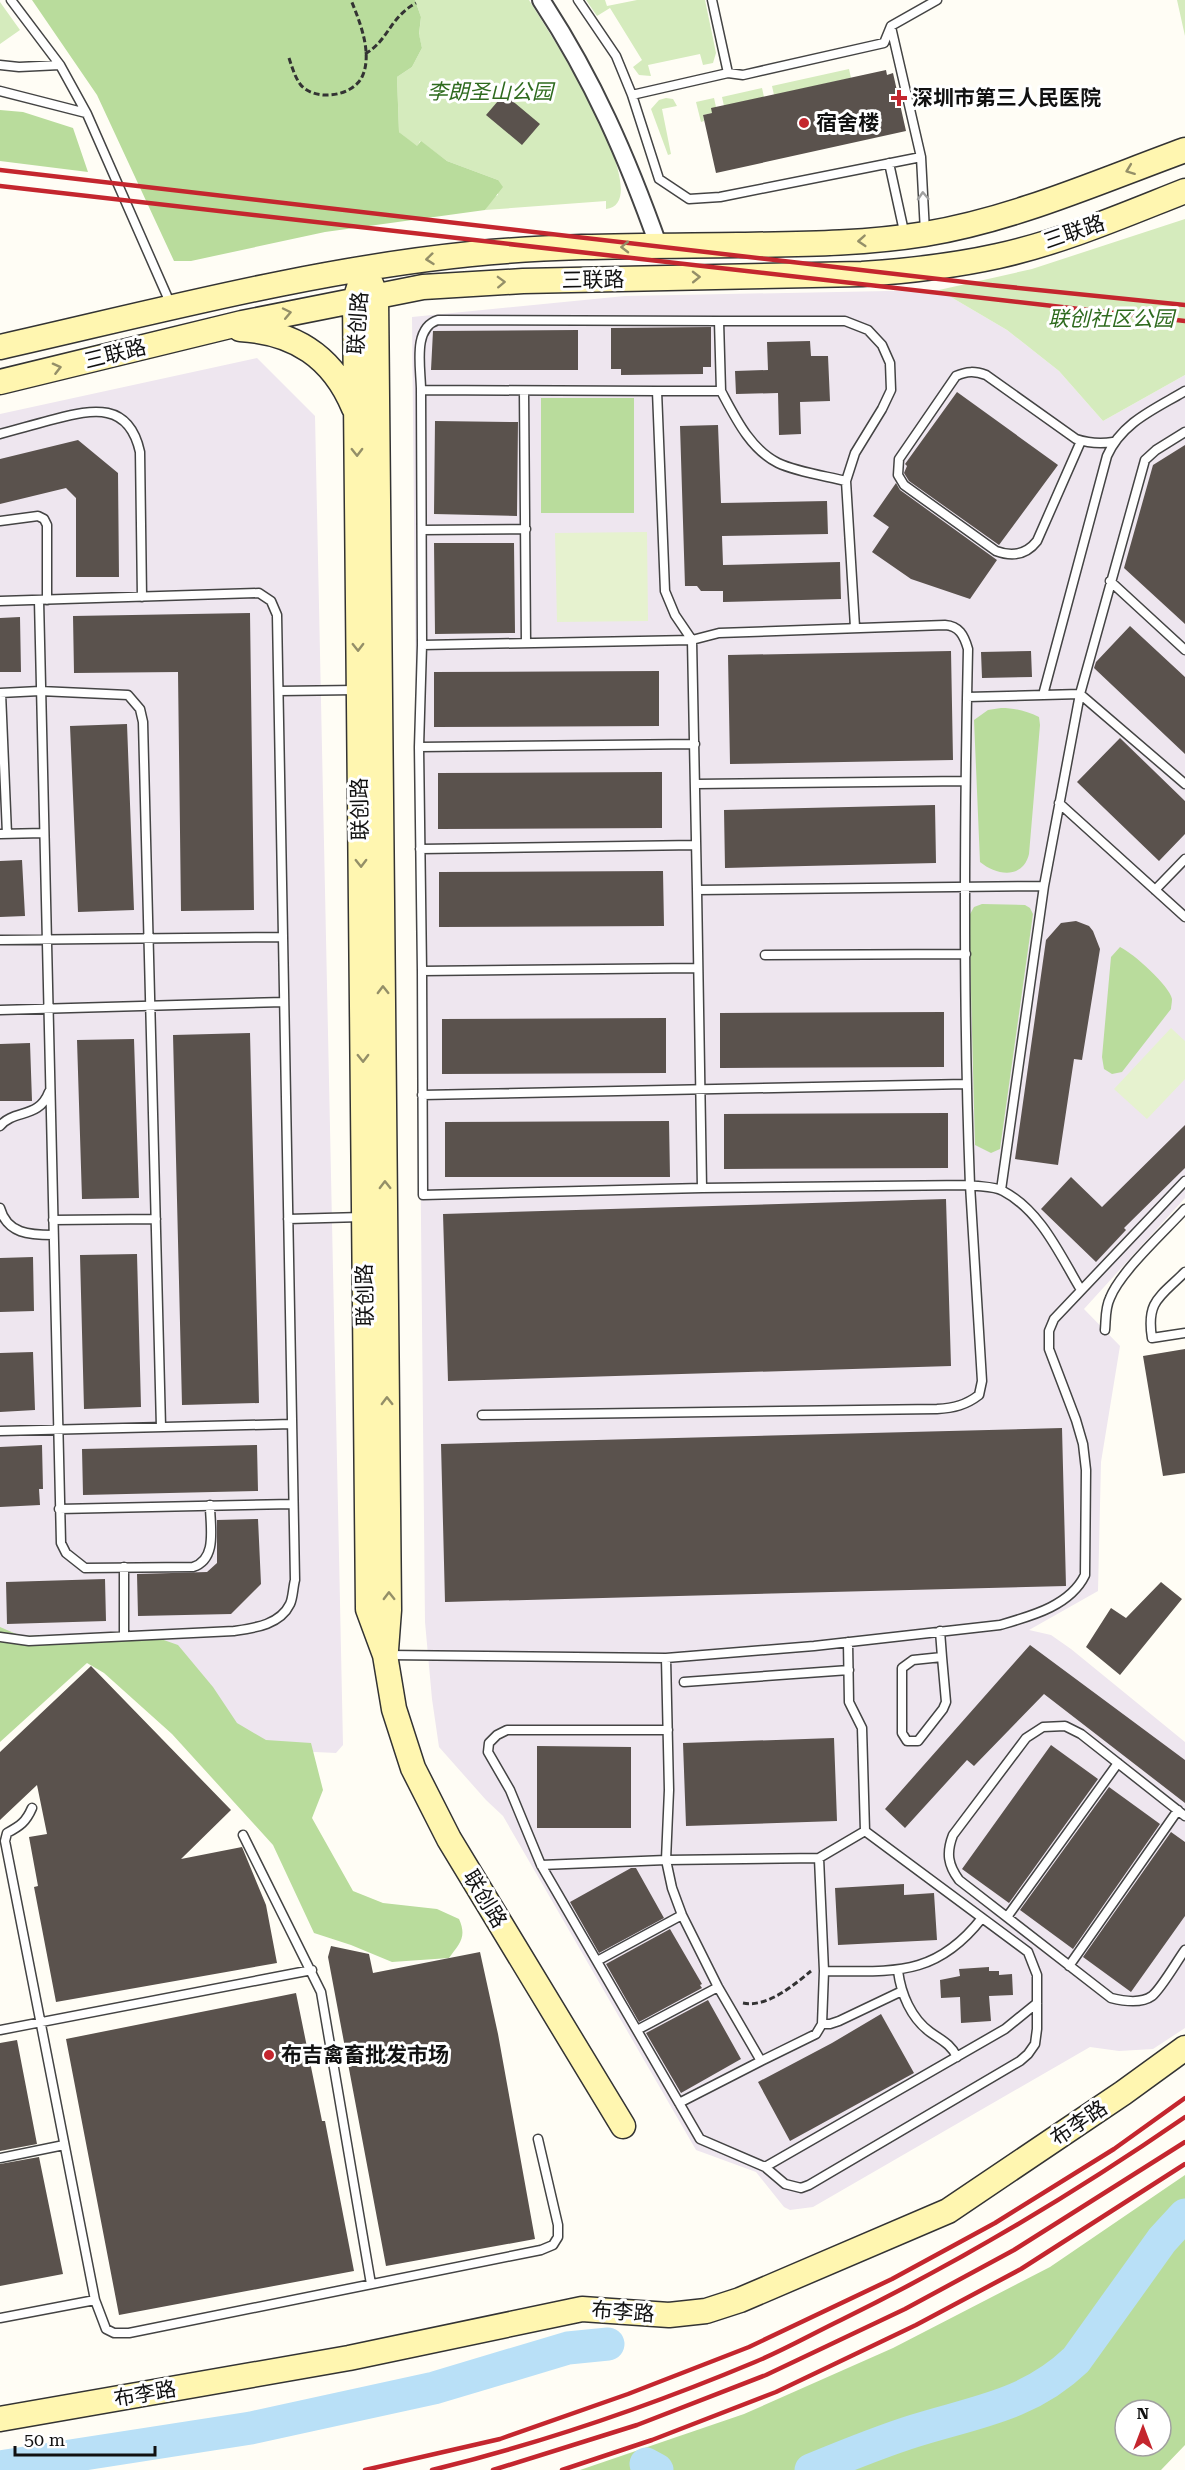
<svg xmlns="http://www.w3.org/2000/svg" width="1185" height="2470" font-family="'Roboto Serif','Noto Sans SC',serif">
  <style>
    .industrial { fill: #eee6ef }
    .green { fill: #d5ebbd }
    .forest { fill: #b9dc9c; fill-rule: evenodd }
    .pitch { fill: #e6f2cf }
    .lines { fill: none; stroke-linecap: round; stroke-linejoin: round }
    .river { stroke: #b9e0f7; stroke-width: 33 }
    .building { fill: #5a524d }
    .lane-casing { stroke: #444; stroke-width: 11 }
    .street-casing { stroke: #444; stroke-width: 20 }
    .secondary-casing { stroke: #333; stroke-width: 27 }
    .path { stroke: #333; stroke-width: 3; stroke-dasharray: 6 3; stroke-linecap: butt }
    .lane { stroke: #fff; stroke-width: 8 }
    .street { stroke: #fff; stroke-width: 16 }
    .secondary { stroke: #fff6b0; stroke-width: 24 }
    .rail { stroke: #c4262e; stroke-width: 4.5 }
    .oneway { stroke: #948f68 }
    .oneway2 { stroke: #a0a0a0 }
    .poi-dot { fill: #c4262e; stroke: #fff; stroke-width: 2 }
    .labels { text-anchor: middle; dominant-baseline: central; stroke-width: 6; stroke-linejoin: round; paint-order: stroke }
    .park-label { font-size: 21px; font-style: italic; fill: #2f6b1f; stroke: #fff }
    .poi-label { font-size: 21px; font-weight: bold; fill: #111; stroke: #fff; text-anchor: start }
    .street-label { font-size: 21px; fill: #111; stroke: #fff }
  </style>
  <rect width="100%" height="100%" fill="#fffdf5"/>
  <!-- industrial -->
  <path class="industrial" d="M939,290L1007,330L1059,371L1103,421L1185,375V1198L1084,1309L1120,1346L1101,1462L1098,1591L1029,1630L1051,1635L1071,1649L1185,1742V2028L1153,2049L1119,2051L1090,2047L813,2207L790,2210L784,2207L756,2172L696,2150L503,1816L486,1800L439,1747L432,1699L425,1622L412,317L625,296Z
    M257,358L315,416L343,1745L336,1753L274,1750L247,1741L176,1660L0,1644V414Z"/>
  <!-- green -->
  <path class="green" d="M415,0H529C543,23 662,202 606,209V201L485,210L493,197L498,195V180L447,161L420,141L417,147L399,132L397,77L412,67L422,48L419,35L421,17Z
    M586,0H605L607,6L637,0H705L716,53L713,63L703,65L700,54L648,65L651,76L639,75L633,67L642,60L610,8L597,16Z
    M1177,0H1185V36Z
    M0,2L20,30L0,44Z
    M849,69L851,78L774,95L772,86Z
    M762,88L764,97L724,106L722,97Z
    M666,98L673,99L677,106L662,109L671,154L668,155L651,109L659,100Z
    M714,98L716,107L712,113L703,115L704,121L701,122L696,102Z
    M1185,219V375L1103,421L1059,371L1007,330L939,290L1032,269Z"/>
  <!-- forest -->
  <path class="forest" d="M32,0H415L421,17L419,34L422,48L412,67L397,77L399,132L417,146L421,141L447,161L498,180L503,187L485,210L325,232L191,261H174L97,95Z
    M0,110L23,112L73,128L88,172L0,161Z
    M541,398H634V513H541Z
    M1001,708C1015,708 1026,711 1039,717L1040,725L1029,854C1023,879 997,876 980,862L974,720L988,710Z
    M982,904L1025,905L1030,908L1033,914L1000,1149L991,1153L975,1145L969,916L974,907Z
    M1120,947C1133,953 1170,986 1172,999C1172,1003 1171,1006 1171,1009L1122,1072L1112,1074L1104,1069L1102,1057L1111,957Z
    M0,1623V1627L21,1636L141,1632L178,1645L213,1687L237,1723L266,1740L311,1743L323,1790L312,1818L353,1891L383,1903L437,1909L459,1919C467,1937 460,1943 449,1958L392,1962L351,1945L314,1933L273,1845L172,1734L104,1673L87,1663L0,1742Z
    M1185,2175V2445L1161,2470H580L744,2414L893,2348L1050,2267ZM1125,2410H1161V2446H1125Z"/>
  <!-- pitch -->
  <path class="pitch" d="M647,532L648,621L557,622L555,533Z
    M1171,1028L1185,1041V1079L1147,1119L1114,1089Z"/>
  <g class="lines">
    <!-- river -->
    <path class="river" d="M646,2464L657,2470
      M0,2467L251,2428L434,2388L568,2348L608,2344
      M811,2470C845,2456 879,2442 914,2431C974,2412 1028,2406 1076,2360L1162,2240L1185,2215"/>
  </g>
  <!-- building -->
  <path class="building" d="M886,70L887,75L893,73L906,131L716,173L703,115L712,113L711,108Z
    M504,94L540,124L522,145L486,115Z
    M711,327V367H703V374L621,375V369H611V328Z
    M578,330V370H431L433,331Z
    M810,341L811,356H828L830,401L800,402L801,434L779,435L778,393L736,394L735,371L768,370L767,342Z
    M957,392L1058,465L999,545L909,481L904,473L907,466L905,464Z
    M435,421L518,422L517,516L434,514Z
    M718,425L721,503L827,501L828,534L722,536L723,565L840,562L841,599L723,602V591H701L697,586H685L680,426Z
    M78,440L118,473L119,577H76V498L66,488L0,504V459Z
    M1185,445V624L1124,568L1153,465Z
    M896,483L900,490L997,560L970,599L911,579L872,552L889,527L873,516Z
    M434,543H514L515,633L435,634Z
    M250,613L254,910L181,911L178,672L74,673L73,616Z
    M20,617L21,672H0V618Z
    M1130,626L1185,677V754L1094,668L1096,662Z
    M951,651L953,760L730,764L728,655Z
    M1031,651L1032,677L982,678L981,652Z
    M659,671V726L434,727V672Z
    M127,724L134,910L78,912L70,726Z
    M1120,738L1185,801V834L1159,861L1077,782Z
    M662,772V828L438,829V773Z
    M935,805L936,863L725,868L724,810Z
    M22,860L25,916L0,917V861Z
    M663,871L664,926L439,927V872Z
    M1076,921L1089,926L1093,931L1100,949L1082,1060L1074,1059L1058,1165L1015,1159L1046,940L1061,923Z
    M944,1012V1067L720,1068V1013Z
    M666,1018V1073L442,1074V1019Z
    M250,1033L259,1403L182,1405L173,1035Z
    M134,1039L139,1198L82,1199L77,1040Z
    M30,1043L32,1101H0V1044Z
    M948,1113V1168L724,1169V1114Z
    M669,1121L670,1177H445V1122Z
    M1185,1125V1168L1124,1228L1126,1230L1096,1262L1041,1209L1071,1177L1102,1207Z
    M946,1199L951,1366L448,1381L443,1214Z
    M137,1254L141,1407L84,1409L80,1255Z
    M33,1257L34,1311L0,1312V1258Z
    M1185,1349V1473L1163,1476L1143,1356Z
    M33,1352L35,1410L0,1412V1353Z
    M1062,1428L1066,1586L445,1602L441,1444Z
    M42,1445L43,1489H39L40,1505L0,1507V1447Z
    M257,1445L258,1491L83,1495L82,1449Z
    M258,1519L261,1584L231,1614L138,1616L137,1574L207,1572L217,1563V1520Z
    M105,1579L106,1621L7,1624L6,1582Z
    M1161,1582L1182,1599L1120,1675L1086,1647L1111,1608L1126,1618Z
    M1030,1645L1185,1760V1803L1044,1694L974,1766L967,1760L905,1828L885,1809Z
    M91,1666L231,1810L181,1859L242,1847L266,1905L277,1963L56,2002L34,1887L38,1886L29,1837L47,1834L37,1785L0,1820V1752Z
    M834,1738L837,1821L686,1826L683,1743Z
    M1051,1745L1098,1779L1009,1903L962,1869Z
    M537,1746L631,1747V1828H537Z
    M1109,1787L1160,1824L1073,1949L1020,1910Z
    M1171,1832L1185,1842V1916L1131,1992L1083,1957Z
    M631,1868H636L664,1918L599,1953L570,1902Z
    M904,1884V1895L934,1893L937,1940L838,1945L835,1888Z
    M670,1929L702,1984L700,1985L702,1988L639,2022L606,1964Z
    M331,1946L369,1954L373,1973L480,1952L498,2034L535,2239L386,2266L328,1957Z
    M989,1967V1971H999V1975L1012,1974L1013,1995L989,1996L991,2021L961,2023L960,1997L941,1998L940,1980L960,1976L959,1969Z
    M296,1993L322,2121H325L354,2271L119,2315L66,2039Z
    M708,2000L741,2059L681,2093L646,2033Z
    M881,2014L914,2073L790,2141L758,2082L832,2043Z
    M17,2040L37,2144L0,2151V2043Z
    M39,2157L63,2274L0,2286V2164Z"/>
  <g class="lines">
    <defs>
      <path id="lane" d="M11,0L60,65L87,114L171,305
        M578,0L616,56L632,95L659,179L689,199L720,197L921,157
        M712,0L728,73
        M891,27L921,157L925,232
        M0,65L19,67L60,65
        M0,91L86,113
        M632,95L728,73L743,75L884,43L891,26L937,0
        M889,163L905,236
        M719,321H845L868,330L882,345L890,363L891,390L882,409L855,453L846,481
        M421,390C421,368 412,328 438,320L719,321L721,391
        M524,391L526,643
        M657,391H721C735,417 750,449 778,463C797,472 826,476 846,481L855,627
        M0,434C18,429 36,424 55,419C93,409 129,402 140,452L142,597
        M1081,441L1037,541C1026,555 1012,557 996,551L904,485L898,475L899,459L956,376C967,371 975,371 986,375L1076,439C1088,443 1100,444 1113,442
        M0,521L38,516L44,519L47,525V600
        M422,530L526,529
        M1110,581L1185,650
        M39,600L61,1543L66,1553L85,1568L193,1567C218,1559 210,1526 210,1505
        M0,601L259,593L271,601L277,615L295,1580C293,1587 293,1598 290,1604C280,1625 254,1628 234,1631L29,1641L0,1637
        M692,640L422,645L419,747L422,971L697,968
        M422,645L421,390L657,391L665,591L675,615L692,640
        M279,691L357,690
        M0,693L40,691L128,695L140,709L143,722L161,1427
        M1,693L7,834
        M1043,695L1107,456C1122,422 1155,409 1185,391
        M967,697L1080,694L1185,784
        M419,747L695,744
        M696,784L965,781
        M1059,803L1185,917
        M0,834L44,833
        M420,849L696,845
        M697,890L692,640L719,633L945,625C959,626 964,635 968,649C964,828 963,1007 970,1185C980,1187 994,1186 1003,1191C1041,1211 1060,1255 1081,1290
        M1155,890L1185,859
        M0,940L282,937
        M765,955L966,954
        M422,971L423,1195L702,1188
        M0,1010L284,1002
        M422,1095L966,1084
        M0,1126C14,1109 39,1119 49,1092
        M1001,1190L1044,886L1080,694L1145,460L1156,450L1185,432
        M0,1208C7,1234 30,1235 53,1235
        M288,1219L362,1217
        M53,1220L156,1219
        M1185,1272C1160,1297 1146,1301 1152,1338L1185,1333
        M1105,1330C1106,1319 1105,1308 1110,1298C1120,1272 1165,1231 1185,1209
        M482,1415L937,1409C954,1408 966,1405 979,1395L982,1381L970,1185L702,1188L697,890L1044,886
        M0,1431L292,1424
        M59,1509L293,1504
        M124,1567V1636
        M940,1631L942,1657L913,1660L902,1668V1733L907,1741H918L943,1709L946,1702L942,1657
        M386,1655L666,1658L814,1646L1000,1625C1031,1616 1070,1606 1085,1575L1086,1470L1083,1444L1076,1420L1049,1349V1331L1054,1319L1185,1181
        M666,1658L669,1790L666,1860L672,1888L682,1915L718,1987L761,2061L816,2034L822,2024L824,1971L819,1858L865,1831
        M684,1682L849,1670
        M668,1730H507L497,1735L489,1743L488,1752L510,1790L541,1865L700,2139L765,2167L785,2184L801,2188L809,2185L1020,2061L1028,2054L1035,2044L1037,2029V1975L1028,1952L865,1831L862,1728L849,1702L848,1642
        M32,1808C26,1822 20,1826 7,1833L5,1841L95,2300
        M1185,1816L1081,1734L1065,1726L1043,1727L1026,1738L953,1835C946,1853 948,1865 959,1880L1111,1998C1123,2001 1141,2004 1152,1996C1161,1989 1177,1961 1185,1950
        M243,1835L321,1992L371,2284
        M541,1865L666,1860L819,1858
        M1007,1917L1118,1763
        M597,1961L682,1915
        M1069,1966L1178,1810
        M824,1971C893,1971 935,1978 982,1918
        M898,1971C901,1994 911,2018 930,2032C941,2040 951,2044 957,2057
        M822,2024H830L839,2021L902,1991
        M0,2030L312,1970
        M637,2030L718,1987
        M679,2103L761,2061
        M0,2158L64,2145
        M765,2167L1005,2029L1037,2003
        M0,2318L95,2300L106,2329L114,2333H129L541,2250L553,2245L558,2237V2225L538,2139"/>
      <path id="street" d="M541,0C593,79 627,157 659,247"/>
      <path id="secondary" d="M365,269L355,300L368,1609L385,1655L394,1709L413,1768L449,1839L623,2126
        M365,269L376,296L389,1610L386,1650
        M240,329C295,332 333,357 354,408
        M0,347C155,312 312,270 471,254C559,245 649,246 738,245C800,244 863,244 925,234C1015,219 1100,181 1185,150
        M0,382L242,323L423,287L523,281L862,274C908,271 953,266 998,256C1062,242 1124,215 1185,191
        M0,2419L349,2358L582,2309L669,2315L706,2311L740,2300L948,2211L1123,2093L1185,2048"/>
    </defs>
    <!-- lane casing -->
    <use href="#lane" class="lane-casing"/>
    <!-- street casing -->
    <use href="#street" class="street-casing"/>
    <!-- secondary casing -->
    <use href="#secondary" class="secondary-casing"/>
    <!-- path -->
    <path class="path" d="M365,54C389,40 389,18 416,3
      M289,58C292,67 295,77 300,84C314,102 352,97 362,77C373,54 360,22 351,0
      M743,2003C767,2008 794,1985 811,1971"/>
    <!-- lane -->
    <use href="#lane" class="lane"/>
    <!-- street -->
    <use href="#street" class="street"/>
    <!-- secondary -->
    <use href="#secondary" class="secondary"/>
    <!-- rail -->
    <path class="rail" d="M0,170L990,285L1185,305
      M0,186L1185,321
      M365,2470L500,2439L628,2394L749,2347L892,2279L995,2223L1114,2149L1185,2098
      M432,2470C542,2443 650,2406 755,2362C784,2350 812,2334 841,2320C961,2261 1075,2193 1185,2117
      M493,2470L637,2425L766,2375L905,2309L1014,2250L1185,2142
      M562,2470L652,2440L776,2392L916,2325L1021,2269L1185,2164"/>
  </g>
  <!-- one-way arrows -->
  <defs><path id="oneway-chevron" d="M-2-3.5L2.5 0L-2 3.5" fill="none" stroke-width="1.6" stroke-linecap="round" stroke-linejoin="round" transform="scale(1.5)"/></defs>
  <g class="oneway">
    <use href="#oneway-chevron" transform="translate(1130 170) rotate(159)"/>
    <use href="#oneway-chevron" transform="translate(862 241) rotate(176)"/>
    <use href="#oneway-chevron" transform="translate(625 247) rotate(179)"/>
    <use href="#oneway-chevron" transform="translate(430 259) rotate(174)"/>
    <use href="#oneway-chevron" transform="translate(696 277) rotate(-1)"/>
    <use href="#oneway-chevron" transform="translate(501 282) rotate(-2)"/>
    <use href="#oneway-chevron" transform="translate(287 313) rotate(-12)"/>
    <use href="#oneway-chevron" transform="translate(57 368) rotate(-14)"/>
    <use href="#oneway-chevron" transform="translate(357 452) rotate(89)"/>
    <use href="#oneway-chevron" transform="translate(358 647) rotate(89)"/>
    <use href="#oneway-chevron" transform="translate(361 863) rotate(89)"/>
    <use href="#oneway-chevron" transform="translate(383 990) rotate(-91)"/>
    <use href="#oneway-chevron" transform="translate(363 1058) rotate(89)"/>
    <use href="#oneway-chevron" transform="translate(385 1185) rotate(-91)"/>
    <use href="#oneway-chevron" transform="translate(387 1401) rotate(-91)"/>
    <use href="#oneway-chevron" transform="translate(389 1596) rotate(-91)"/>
  </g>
  <use class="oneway2" href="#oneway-chevron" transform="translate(923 196) rotate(-93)"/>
  <!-- markers -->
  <g class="poi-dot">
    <path d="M896 89h6v6h6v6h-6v6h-6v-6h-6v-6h6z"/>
    <circle cx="804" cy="123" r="6"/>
    <circle cx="269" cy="2055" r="6"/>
  </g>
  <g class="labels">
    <!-- park labels -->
    <g class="park-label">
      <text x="490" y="92">李朗圣山公园</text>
      <text x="1111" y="319">联创社区公园</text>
    </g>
    <!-- poi labels -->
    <g class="poi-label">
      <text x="912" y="98">深圳市第三人民医院</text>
      <text x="816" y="123">宿舍楼</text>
      <text x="281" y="2055">布吉禽畜批发市场</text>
    </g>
    <!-- street labels -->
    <g class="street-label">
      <text transform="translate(1074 232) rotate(-19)">三联路</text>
      <text transform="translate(593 280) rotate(-1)">三联路</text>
      <text transform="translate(358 323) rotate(-86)">联创路</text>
      <text transform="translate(115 354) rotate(-14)">三联路</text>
      <text transform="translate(360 809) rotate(-91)">联创路</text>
      <text transform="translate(365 1295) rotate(-91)">联创路</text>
      <text transform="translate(485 1899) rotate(59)">联创路</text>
      <text transform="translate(1079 2123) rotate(-34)">布李路</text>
      <text transform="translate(623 2312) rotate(4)">布李路</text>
      <text transform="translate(145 2394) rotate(-10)">布李路</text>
    </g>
  </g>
  <!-- north arrow -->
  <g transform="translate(1143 2428)"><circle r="28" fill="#ffffff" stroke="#a0a0a0" stroke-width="1.5"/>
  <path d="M0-4.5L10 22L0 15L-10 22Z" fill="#c4262e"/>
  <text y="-9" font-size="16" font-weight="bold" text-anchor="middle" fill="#111111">N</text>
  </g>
  <!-- scale -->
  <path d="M15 2446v9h140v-9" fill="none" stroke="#111111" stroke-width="3"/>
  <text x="24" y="2446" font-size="18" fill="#111111" stroke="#ffffff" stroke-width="4.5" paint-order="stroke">50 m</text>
</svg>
